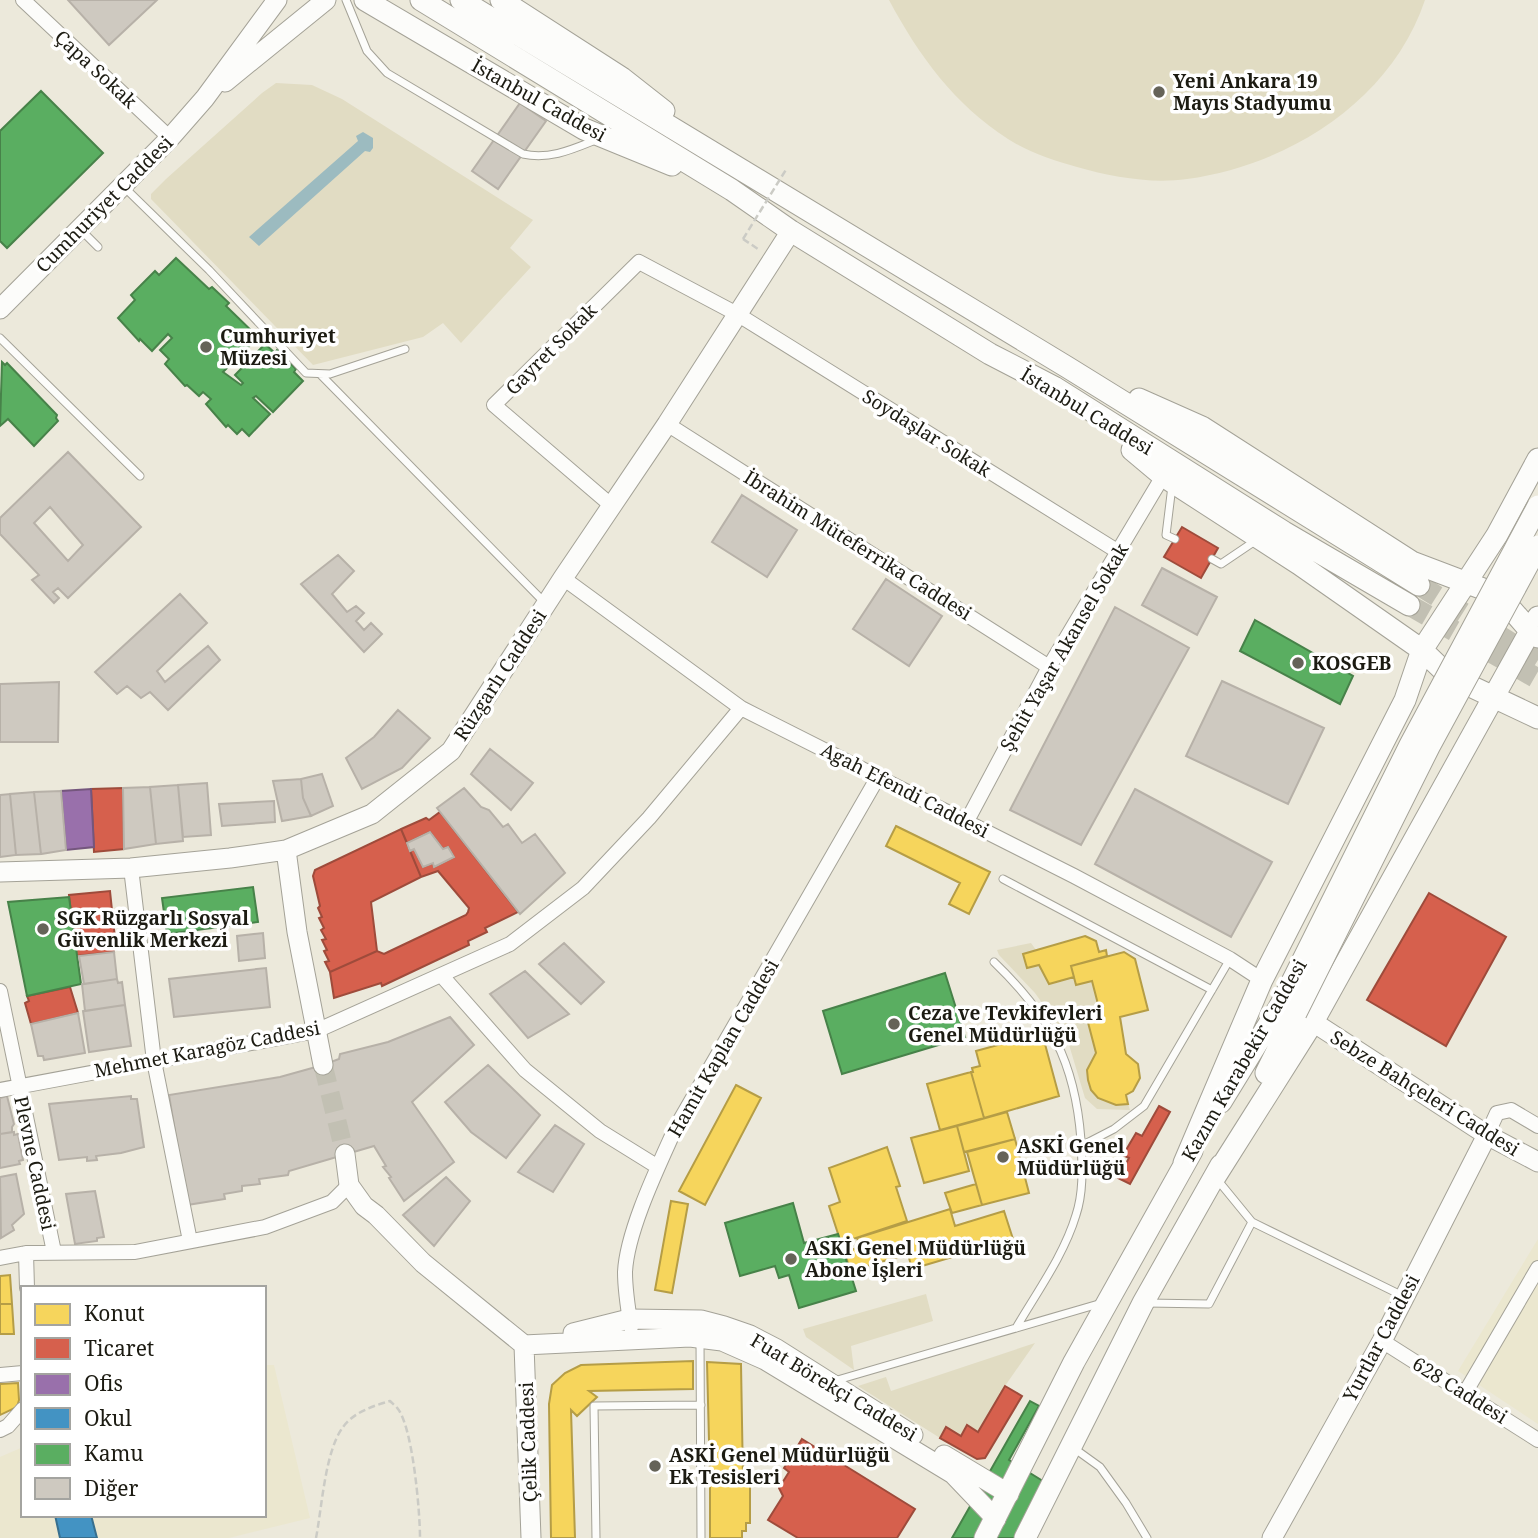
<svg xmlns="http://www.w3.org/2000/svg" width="1538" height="1538" font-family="'Noto Serif',serif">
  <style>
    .built { fill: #ebe7cf }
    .green { fill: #e1dcc3 }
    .water { fill: #9cbbc0 }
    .homes { fill: #f6d55c; stroke: #b59d46; stroke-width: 2 }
    .shops { fill: #d6604d; stroke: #9e4b3b; stroke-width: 2 }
    .offices { fill: #9970ab; stroke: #74567d; stroke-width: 2 }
    .schools { fill: #4393c3; stroke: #376f8e; stroke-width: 2 }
    .public { fill: #5aae61; stroke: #478249; stroke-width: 2 }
    .building { fill: #cec9c0; stroke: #b7b1a8; stroke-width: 2; fill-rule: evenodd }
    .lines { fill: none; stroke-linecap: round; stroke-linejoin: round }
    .secondary-tunnel { stroke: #c2c0b3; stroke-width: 19; stroke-dasharray: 19 10; stroke-linecap: butt }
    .primary-tunnel { stroke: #c2c0b3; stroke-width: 21; stroke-dasharray: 21 10; stroke-linecap: butt }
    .lane-casing { stroke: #a4a297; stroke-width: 9 }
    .street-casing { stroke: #a4a297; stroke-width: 16 }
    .secondary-casing { stroke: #a4a297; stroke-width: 21 }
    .primary-casing { stroke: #a4a297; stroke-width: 23 }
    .path { stroke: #cbcbc5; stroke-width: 2.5; stroke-dasharray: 7 3.5; stroke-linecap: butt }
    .lane { stroke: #fcfcfa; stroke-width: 7 }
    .street { stroke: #fcfcfa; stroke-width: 14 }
    .secondary { stroke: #fcfcfa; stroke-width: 19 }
    .primary { stroke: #fcfcfa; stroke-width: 21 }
    .primary-bridge-casing { stroke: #a4a297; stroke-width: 23; stroke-linecap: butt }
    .path-bridge { stroke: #cbcbc5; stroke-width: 2.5; stroke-dasharray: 7 3.5; stroke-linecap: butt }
    .primary-bridge { stroke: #fcfcfa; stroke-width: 21 }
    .poi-dot { fill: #656358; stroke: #fff; stroke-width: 2.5 }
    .labels { text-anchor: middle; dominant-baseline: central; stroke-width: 7; stroke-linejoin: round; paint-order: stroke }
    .street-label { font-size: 19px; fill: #1c1b12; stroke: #fff }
    .poi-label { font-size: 19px; font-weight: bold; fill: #1c1b12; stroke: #fff; text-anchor: start }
  </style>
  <rect width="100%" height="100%" fill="#ece9db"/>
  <!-- built -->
  <path class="built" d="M1538,1239V1424L1458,1371Z
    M264,1365H274L310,1518L229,1538H0V1457L23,1447V1515H264Z"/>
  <!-- green -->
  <path class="green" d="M889,0H1425C1391,101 1289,165 1187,179C1151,184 1112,177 1077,167C1054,161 1028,152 1008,139C954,104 919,56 889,0Z
    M276,83L312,85L342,99L533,220L510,248L531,267L461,343L443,323L423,337L313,365L151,199V194L166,179L262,93Z
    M1031,943L1036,950L1023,954L1027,967L1039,965L1049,984L1074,977L1076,985L1092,981L1099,1008L1086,1012L1096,1053C1075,1081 1095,1108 1128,1104L1130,1110L1097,1109L1085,1098L1067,1038L1035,993L999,955L997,950Z
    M926,1294L933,1321L851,1346L854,1370L806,1337L803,1329Z
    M1035,1343L1005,1386L978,1431L967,1425L961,1436L946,1427L940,1438L858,1386L886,1377L891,1391Z"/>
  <!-- water -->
  <path class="water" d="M363,132L373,138V148L370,152L365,151L259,246L249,237L358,141L356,136Z"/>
  <!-- homes -->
  <path class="homes" d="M896,826L990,872L969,914L949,904L960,883L886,846Z
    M1085,936L1096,941L1099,952L1106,950L1107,956L1071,966L1074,977L1049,984L1039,965L1027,968L1023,954Z
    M1124,952L1135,959L1148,1010L1120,1017L1126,1054L1138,1064L1140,1078L1133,1091L1126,1095L1128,1104L1116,1105L1098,1098L1091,1090L1088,1080L1087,1070L1096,1053L1085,1011L1099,1008L1092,981L1076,985L1071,966Z
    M1042,1033L1059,1096L984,1118L971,1072H973L972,1068L980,1066L976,1051Z
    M971,1072L984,1118L940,1130L927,1084Z
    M736,1085L761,1098L705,1205L679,1191Z
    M1007,1112L1015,1139L964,1152L957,1126Z
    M957,1126L969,1171L924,1183L911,1138Z
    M1015,1139L1029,1193L982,1205L967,1152Z
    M887,1147L900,1186L896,1187L907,1221L841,1243L829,1206L840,1202L829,1168Z
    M976,1184L982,1205L952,1213L945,1193Z
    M671,1201L688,1204L672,1293L655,1290Z
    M950,1209L955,1226L1004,1211L1013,1239L912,1269L908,1254L850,1271L845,1252L860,1247L857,1238Z
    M10,1275L12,1304H0V1276Z
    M0,1304H12L14,1334H0Z
    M693,1361V1389L589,1391L597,1397L577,1416L571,1410L575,1538H551L549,1404L552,1385L565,1373L581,1365Z
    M707,1362L741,1364L743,1480H710Z
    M18,1383L19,1400L17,1407L0,1415V1384Z
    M743,1474H750V1523H746V1531H742V1538H710V1480H743Z"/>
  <!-- shops -->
  <path class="shops" d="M1182,527L1218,548L1201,578L1164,557Z
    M123,788L124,849L94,852L91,789Z
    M440,812L518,912L485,928L487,932L468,941L469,945L382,986L381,983L334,998L330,972L377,951L384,954L388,952L466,915L468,912L469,908L438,871L421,877L410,851L414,849L423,867L433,863L434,867L454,857L448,847L443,849L430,832L407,843L401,829L426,818L429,820Z
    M401,829L421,877L371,902L377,951L330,972L325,962L329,961L324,951L327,950L322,940L326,939L321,930L324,928L319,918L322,917L318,908L320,906L313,876L315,870Z
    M110,891L115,939H112L114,952L76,956L69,895Z
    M1429,893L1506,937L1446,1046L1367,1000Z
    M70,987L78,1013L31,1024L25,1003L29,1001L27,996Z
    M1159,1106L1170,1112L1130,1184L1118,1178L1129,1158L1123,1155L1136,1133L1142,1136Z
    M1005,1386L1022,1396L985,1458L977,1459L940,1438L946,1427L961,1436L967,1425L978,1432Z
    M802,1439L915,1509L897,1538H798L768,1520L783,1496L779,1488L789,1472L784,1468Z"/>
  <!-- offices -->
  <path class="offices" d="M91,789L94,847L66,850L61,791Z"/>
  <!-- schools -->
  <path class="schools" d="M55,1515H91L97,1538H60Z"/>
  <!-- public -->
  <path class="public" d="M41,91L103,153L7,248L0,241V131Z
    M176,258L209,289L212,287L229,303L226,306L258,337L223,372L241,385L243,383L235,375L265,344L275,353L277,350L296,369L294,372L303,381L273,412L256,396L253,398L270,414L249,436L242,429L237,434L228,425L226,427L206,404L211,399L203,392L199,396L187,385L185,386L165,364L169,359L160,350L172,338L168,334L152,351L140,339L139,341L118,318L135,300L131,295L155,271L159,275Z
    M2,362L5,365L7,363L57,415L56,418L58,421L34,446L8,419L0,426Z
    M1255,620L1353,676L1340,704L1240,651Z
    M253,887L258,922L167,934L162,898Z
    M69,897L81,984L27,996L8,902Z
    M945,973L965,1037L842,1074L823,1011Z
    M793,1203L804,1243L838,1234L856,1291L799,1308L789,1275L779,1278L775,1266L740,1276L725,1223Z
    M1030,1401L1039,1406L1009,1460L1059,1491L1033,1538H952Z"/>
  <!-- building -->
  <path class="building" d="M68,0H157L109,45Z
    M520,103L546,121L498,189L472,171Z
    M68,452L141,527L68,598L58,588L53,592L59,598L54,603L32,580L39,575L0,534V518ZM50,507L83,545L68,561L34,523Z
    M742,495L797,530L767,577L712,542Z
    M338,555L354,571L332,594L347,612L356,606L364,613L356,621L364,630L371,623L382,634L364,652L301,584Z
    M1162,568L1217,597L1197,635L1142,605Z
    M886,579L942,616L909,666L853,629Z
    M180,594L207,623L157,671L165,682L208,646L220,660L168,710L150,692L141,698L127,686L117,694L95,672Z
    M1115,607L1189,648L1081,845L1010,810Z
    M1222,681L1324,728L1288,804L1186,756Z
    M59,682L58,742H0V684Z
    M398,710L430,738L402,768L362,789L346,758L374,737Z
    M490,749L533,783L511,810L471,774Z
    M322,774L333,806L311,816L303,798L301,779Z
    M301,779L303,798L311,816L282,821L273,781Z
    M207,783L211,835L183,837L178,785Z
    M178,785L183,841L156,844L150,787Z
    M150,787L156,844L124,849L123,788Z
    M464,788L481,807L489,810L503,827L508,824L522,843L535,834L565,873L520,914L437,808Z
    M1135,789L1272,862L1231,937L1095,864Z
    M61,791L66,850L41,854L34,792Z
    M34,792L41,854L16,855L10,794Z
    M10,794L16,855L0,857V795Z
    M274,801L275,822L222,826L219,804Z
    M430,832L443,849L448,847L454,857L434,867L433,863L423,867L414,849L410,851L407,843Z
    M263,933L265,958L239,961L237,936Z
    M564,943L604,982L581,1004L539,964Z
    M114,952L117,979L84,984L79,956Z
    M266,968L270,1007L174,1017L169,979Z
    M525,971L569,1014L528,1038L490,994Z
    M117,979L118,983L122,982L125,1005L85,1011L82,984Z
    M125,1005L131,1046L89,1052L83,1011Z
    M78,1013L85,1053L44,1060L43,1056H38L31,1024Z
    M450,1017L474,1045L412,1102L454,1162L404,1201L389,1178L391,1177L383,1167L386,1166L374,1146L289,1171L288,1175L259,1179L260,1184L242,1186V1191L224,1194L225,1199L187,1205L169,1095L280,1077L323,1065L339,1059L340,1054L388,1042Z
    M488,1065L540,1115L506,1158L471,1132L445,1102Z
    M7,1096L14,1124L12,1127V1132L0,1134V1098Z
    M131,1096V1099H137L144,1147L121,1153L96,1156L97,1160L87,1161V1157L59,1160L49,1104Z
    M555,1125L584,1144L553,1192L518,1172Z
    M14,1132V1135L18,1134L23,1160L19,1161L20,1164L0,1168V1134Z
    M16,1174L24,1214L12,1225L14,1230L1,1238L0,1177Z
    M446,1177L470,1201L434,1246L403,1215Z
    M95,1191L104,1237L97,1238V1241L75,1244L66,1194Z"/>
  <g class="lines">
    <!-- secondary-tunnel -->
    <path class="secondary-tunnel" d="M323,1065L345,1154"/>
    <!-- primary-tunnel -->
    <path class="primary-tunnel" d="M1419,585L1538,660
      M1409,605L1538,679"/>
    <defs>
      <path id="lane" d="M346,0L367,51L387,73L523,154C550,160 573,149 598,139
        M123,186L209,270L306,373L330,374L405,349
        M80,229L98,247
        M0,338L140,476
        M320,374L546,604
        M1172,486L1166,535L1175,539
        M1212,559L1221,564L1255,541
        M1003,879L1212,990
        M994,962C1050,1016 1075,1061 1081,1140C1082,1165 1084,1191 1076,1215C1064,1255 1037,1292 1016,1328
        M1081,1146L1114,1129L1144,1106L1230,959
        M1252,1222L1403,1296
        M1147,1303L1209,1304L1252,1222L1216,1178
        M700,1339L701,1538
        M834,1381L1102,1303
        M1075,1449L1100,1467L1126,1503L1147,1538
        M596,1538L594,1406L701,1405"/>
      <path id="street" d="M23,0L170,138
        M667,424L1049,667
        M612,506L494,405L639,262L737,314L1117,551
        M563,578L741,708L1074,876L1230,959L1262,980
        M967,821L1049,667L1163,476
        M131,868L154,1061L190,1241
        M442,976L525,1070L600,1131L658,1167
        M0,991L54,1252
        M0,1090L316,1031L510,944L583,888L649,818L741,708
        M1487,1135L1497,1113L1511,1110L1538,1126
        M26,1253L27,1288
        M0,1258L26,1253L135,1252L265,1227L332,1202L349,1185
        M631,1327C628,1309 625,1290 625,1272C627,1231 658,1167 675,1129L878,777
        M1382,1341L1538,1440
        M0,1375L23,1373
        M1465,1393L1538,1268
        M0,1430L8,1426L23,1409"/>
      <path id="secondary" d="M225,82L326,0
        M0,309L170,138L205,98L277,0
        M286,850L297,932L323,1065
        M0,872L131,868L230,858L286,850L372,814L451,751L563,578L667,424L791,231
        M1313,1022L1487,1135L1538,1162
        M345,1154L349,1185L364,1206L376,1215L423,1263L524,1345L690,1337L722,1341L765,1360L953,1474L996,1519
        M573,1333L629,1319L701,1320L724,1326L750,1335L777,1349L913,1435
        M524,1345L531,1538
        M944,1455L1009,1494
        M1272,1538L1382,1341L1487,1135"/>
      <path id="primary" d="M365,0L584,129L672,165
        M421,0L732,190L791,231L990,354L1054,387L1284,532L1409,605
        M461,0L1067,367L1419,585
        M501,0L622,78L664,111
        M1139,399L1202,427L1412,562L1499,595L1531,632L1538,637
        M1132,450L1163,476L1299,564L1422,650L1449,676L1538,718
        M1266,1073L1296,1013
        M1221,1102L1280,1006
        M1184,1163L1262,980L1405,700L1422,650L1497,535L1538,459
        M1215,1177L1313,1022L1538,617
        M985,1538L1074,1362L1192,1151
        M1025,1538L1143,1303L1221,1165"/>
    </defs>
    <!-- lane casing -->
    <use href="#lane" class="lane-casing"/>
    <!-- street casing -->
    <use href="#street" class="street-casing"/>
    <!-- secondary casing -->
    <use href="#secondary" class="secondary-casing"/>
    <!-- primary casing -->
    <use href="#primary" class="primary-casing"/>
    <!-- path -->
    <path class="path" d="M743,239L758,249
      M316,1538C322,1507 325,1451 343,1427C354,1412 373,1406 390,1401C393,1404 396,1406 398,1409C413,1429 420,1512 420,1538"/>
    <!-- lane -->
    <use href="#lane" class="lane"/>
    <!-- street -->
    <use href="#street" class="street"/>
    <!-- secondary -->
    <use href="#secondary" class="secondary"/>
    <!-- primary -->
    <use href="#primary" class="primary"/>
    <defs>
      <path id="primary-bridge" d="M1280,1006L1410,745L1538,506
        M1296,1013L1429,747L1538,546"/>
    </defs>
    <!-- primary-bridge casing -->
    <use href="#primary-bridge" class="primary-bridge-casing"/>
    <!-- path-bridge -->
    <path class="path-bridge" d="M743,239L787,168"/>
    <!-- primary-bridge -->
    <use href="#primary-bridge" class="primary-bridge"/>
  </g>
  <!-- markers -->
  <g class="poi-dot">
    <circle cx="1159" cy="92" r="7"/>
    <circle cx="206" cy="347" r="7"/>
    <circle cx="1298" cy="663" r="7"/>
    <circle cx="43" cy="929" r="7"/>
    <circle cx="894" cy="1024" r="7"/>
    <circle cx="1003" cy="1157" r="7"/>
    <circle cx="791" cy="1259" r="7"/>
    <circle cx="655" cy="1466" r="7"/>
  </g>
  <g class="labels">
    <!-- street labels -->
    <g class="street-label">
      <text transform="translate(96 69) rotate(43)">Çapa Sokak</text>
      <text transform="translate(539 100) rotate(29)">İstanbul Caddesi</text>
      <text transform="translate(104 204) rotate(-45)">Cumhuriyet Caddesi</text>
      <text transform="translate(551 349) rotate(-45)">Gayret Sokak</text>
      <text transform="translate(1087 411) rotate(31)">İstanbul Caddesi</text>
      <text transform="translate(927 433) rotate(32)">Soydaşlar Sokak</text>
      <text transform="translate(858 545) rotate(32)">İbrahim Müteferrika Caddesi</text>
      <text transform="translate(1064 647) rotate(-60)">Şehit Yaşar Akansel Sokak</text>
      <text transform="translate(500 675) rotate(-57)">Rüzgarlı Caddesi</text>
      <text transform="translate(905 790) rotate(27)">Agah Efendi Caddesi</text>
      <text transform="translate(723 1048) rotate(-60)">Hamit Kaplan Caddesi</text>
      <text transform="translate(207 1049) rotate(-11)">Mehmet Karagöz Caddesi</text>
      <text transform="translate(1244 1060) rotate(-60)">Kazım Karabekir Caddesi</text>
      <text transform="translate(1425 1093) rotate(32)">Sebze Bahçeleri Caddesi</text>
      <text transform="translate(35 1163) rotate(78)">Plevne Caddesi</text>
      <text transform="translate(1381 1338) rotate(-62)">Yurtlar Caddesi</text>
      <text transform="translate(834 1387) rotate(31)">Fuat Börekçi Caddesi</text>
      <text transform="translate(1460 1390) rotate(32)">628 Caddesi</text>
      <text transform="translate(528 1442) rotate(-92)">Çelik Caddesi</text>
    </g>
    <!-- poi labels -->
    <g class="poi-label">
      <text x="1173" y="81">Yeni Ankara 19<tspan x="1173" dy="22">Mayıs Stadyumu</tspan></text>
      <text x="220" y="336">Cumhuriyet<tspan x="220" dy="22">Müzesi</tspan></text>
      <text x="1312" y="663">KOSGEB</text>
      <text x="57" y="918">SGK Rüzgarlı Sosyal<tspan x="57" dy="22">Güvenlik Merkezi</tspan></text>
      <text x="908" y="1013">Ceza ve Tevkifevleri<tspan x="908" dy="22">Genel Müdürlüğü</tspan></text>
      <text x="1017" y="1146">ASKİ Genel<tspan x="1017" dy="22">Müdürlüğü</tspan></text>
      <text x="805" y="1248">ASKİ Genel Müdürlüğü<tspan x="805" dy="22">Abone İşleri</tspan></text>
      <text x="669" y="1455">ASKİ Genel Müdürlüğü<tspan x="669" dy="22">Ek Tesisleri</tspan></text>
    </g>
  </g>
  <!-- legend -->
  <rect x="21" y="1286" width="245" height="231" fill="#ffffff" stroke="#a4a4a0" stroke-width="2"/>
  <rect x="35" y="1304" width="35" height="21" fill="#f6d55c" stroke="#a4a4a0" stroke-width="2"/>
  <text x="84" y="1321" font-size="21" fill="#1c1b12">Konut</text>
  <rect x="35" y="1338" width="35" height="21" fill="#d6604d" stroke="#a4a4a0" stroke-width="2"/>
  <text x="84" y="1356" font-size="21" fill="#1c1b12">Ticaret</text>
  <rect x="35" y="1374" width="35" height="21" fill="#9970ab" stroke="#a4a4a0" stroke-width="2"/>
  <text x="84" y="1391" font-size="21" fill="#1c1b12">Ofis</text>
  <rect x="35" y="1408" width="35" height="21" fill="#4393c3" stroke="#a4a4a0" stroke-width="2"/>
  <text x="84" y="1426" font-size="21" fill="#1c1b12">Okul</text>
  <rect x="35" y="1444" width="35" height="21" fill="#5aae61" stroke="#a4a4a0" stroke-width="2"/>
  <text x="84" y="1461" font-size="21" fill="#1c1b12">Kamu</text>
  <rect x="35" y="1478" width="35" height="21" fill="#cec9c0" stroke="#a4a4a0" stroke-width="2"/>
  <text x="84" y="1496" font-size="21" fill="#1c1b12">Diğer</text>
</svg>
